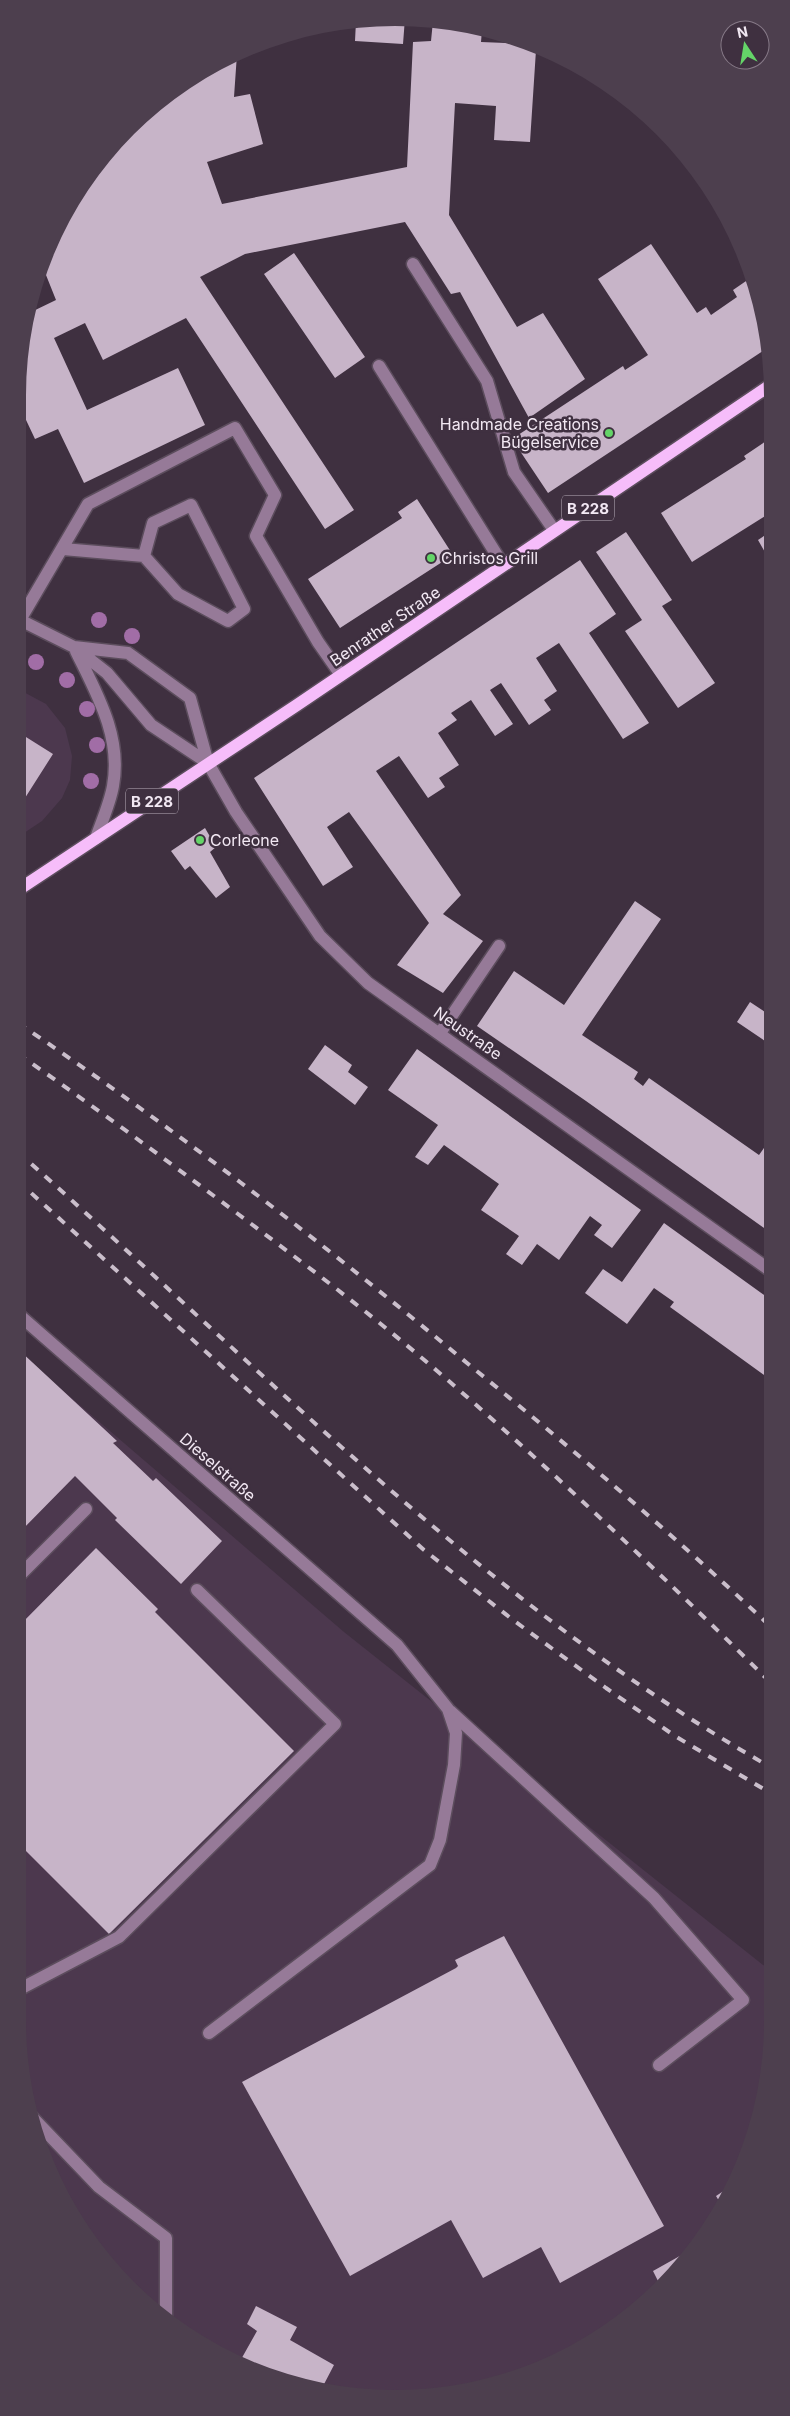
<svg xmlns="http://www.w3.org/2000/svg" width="790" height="2416" font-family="Inter,sans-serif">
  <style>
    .built { fill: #4c384e }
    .building { fill: #c7b4c8 }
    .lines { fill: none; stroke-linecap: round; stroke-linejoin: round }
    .minor-casing { stroke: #5c4d5d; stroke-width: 15 }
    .major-casing { stroke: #5c4d5d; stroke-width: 15 }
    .minor { stroke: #967a98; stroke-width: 12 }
    .major { stroke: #f6bdfa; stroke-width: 12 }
    .rail { stroke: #cabecb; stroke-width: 4; stroke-dasharray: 9 9; stroke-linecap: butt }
    .tree { fill: #a16da6 }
    .poi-dot { fill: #64d468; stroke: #3f3040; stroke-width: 2 }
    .labels { text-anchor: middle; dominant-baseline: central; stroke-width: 5; stroke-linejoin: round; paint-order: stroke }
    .shield { fill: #3f3040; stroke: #bcb1bd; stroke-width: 1 }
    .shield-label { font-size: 15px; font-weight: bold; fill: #f2e8f3 }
    .poi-label { font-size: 16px; fill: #f2e8f3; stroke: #3f3040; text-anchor: start }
    .street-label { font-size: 16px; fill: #f2e8f3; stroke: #3f3040 }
  </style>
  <rect width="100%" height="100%" fill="#3f3040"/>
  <!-- built -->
  <path class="built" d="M18,689L46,704L65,728L72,756L70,780L62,798L42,821L18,837Z
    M18,1352L344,1632L772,1972V2021L765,2095L744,2166L709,2231L662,2288L605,2335L492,2386L419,2398L346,2395L228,2359L165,2320L111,2270L46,2165L25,2094L18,2021Z"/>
  <!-- building -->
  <path class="building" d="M395,18H405L403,44L355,41L356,21Z
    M433,21L469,25L482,30L481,42L506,43L507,39L536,50L530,142L494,140L496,106L455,103L449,215L517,327L543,313L585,379L529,418L460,292L451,294L405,222L245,254L200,277L354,510L325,529L186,318L103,360L85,323L54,338L87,410L178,368L205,425L84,483L58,429L35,439L18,403L25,321L27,314L56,300L42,265L46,250L81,185L128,128L186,81L237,54L234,97L250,94L263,144L207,162L222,204L407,167L413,42L431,41Z
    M651,244L697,313L706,307L711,315L737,297L733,290L749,279L769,347L548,493L512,439L623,366L625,370L648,355L598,279Z
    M294,253L365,357L335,378L264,274Z
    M769,439L770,513L692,562L661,513L746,459L744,456Z
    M417,499L453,555L340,628L308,579L402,518L398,512Z
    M626,532L672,600L662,606L715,683L678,708L625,631L642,620L596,552Z
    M770,532V561L758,540Z
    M580,560L616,614L589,633L649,723L623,739L559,643L536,658L557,691L544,700L551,710L529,725L501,683L490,690L513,724L495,736L471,700L451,713L457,720L438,733L459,765L439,778L445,787L428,798L399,756L376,771L461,895L443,914L483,941L443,993L397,965L429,923L349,812L327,827L353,867L323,886L254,778Z
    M18,717L24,721L18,730Z
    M18,732L53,754L18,809Z
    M205,828L216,847L210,852L230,887L216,898L190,866L185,870L171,851Z
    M635,901L661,919L582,1035L638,1072L634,1079L643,1086L649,1078L759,1155L771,1138V1233L586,1101L477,1026L514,971L564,1005Z
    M750,1002L771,1016V1045L737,1022Z
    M325,1045L352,1065L348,1072L368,1087L355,1105L308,1069Z
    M417,1049L641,1210L612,1248L594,1235L602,1225L590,1216L559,1260L537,1244L522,1265L506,1254L519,1236L481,1210L499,1184L444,1145L428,1165L415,1157L438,1125L388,1090Z
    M664,1223L771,1300V1380L670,1307L674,1302L654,1288L627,1324L585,1293L603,1269L622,1282Z
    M18,1349L117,1441L113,1443L153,1481L156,1478L222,1541L181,1584L115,1520L117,1518L75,1476L18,1534Z
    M96,1548L158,1609L155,1612L294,1751L109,1934L18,1843V1627Z
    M504,1936L664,2226L560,2283L541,2247L483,2278L451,2220L350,2276L242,2082L456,1968L458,1966L455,1960Z
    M734,2184L729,2194L722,2206L716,2196Z
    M694,2248L664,2286L661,2287L653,2271Z
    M256,2306L297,2327L290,2340L334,2365L322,2388L239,2363L257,2331L247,2324Z
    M376,2391L381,2396H371Z"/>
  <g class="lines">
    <defs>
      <path id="minor" d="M413,264L487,381L514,472L554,530
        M379,366L503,565
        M63,549L144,556L178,594L228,621L244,609L191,505L153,523L144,556
        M18,619L74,647L107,673L151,725L208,763
        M20,620L88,504L235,428L275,495L256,536L318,642L341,675
        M74,647L128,653L190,698L208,763L236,812L320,936L368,983L771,1271
        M76,651C97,694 122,737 113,786C110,803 102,821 96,838
        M440,1033L499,946
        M18,1314L397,1645L448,1709L456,1733L454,1765L440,1840L430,1865L209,2033
        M18,1577L86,1509
        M450,1711L654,1898L743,2000L659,2065
        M18,1990L119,1937L335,1724L197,1590
        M32,2117L99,2187L166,2238V2321"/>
      <path id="major" d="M18,890L297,705L769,386"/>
    </defs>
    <!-- minor casing -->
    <use href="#minor" class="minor-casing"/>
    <!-- major casing -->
    <use href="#major" class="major-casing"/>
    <!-- minor -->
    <use href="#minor" class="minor"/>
    <!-- major -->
    <use href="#major" class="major"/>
    <!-- rail -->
    <path class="rail" d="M18,1023C174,1128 323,1243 467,1363C571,1448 674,1535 772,1628
      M18,1054C91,1104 162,1157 234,1211C302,1262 371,1314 436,1370C552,1470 663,1576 772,1684
      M18,1152C261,1368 487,1606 772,1768
      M18,1181L424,1550L513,1620L606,1688L675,1736L772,1794"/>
  </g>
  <!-- trees -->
  <g class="tree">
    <circle cx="99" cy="620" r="8"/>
    <circle cx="132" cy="636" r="8"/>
    <circle cx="36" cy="662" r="8"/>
    <circle cx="67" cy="680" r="8"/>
    <circle cx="87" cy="709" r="8"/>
    <circle cx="97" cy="745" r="8"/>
    <circle cx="91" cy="781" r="8"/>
  </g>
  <!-- markers -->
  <g class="poi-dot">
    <circle cx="609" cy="433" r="5"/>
    <circle cx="431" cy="558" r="5"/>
    <circle cx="200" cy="840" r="5"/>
  </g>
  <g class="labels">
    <!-- shield labels -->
    <g class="shield">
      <rect x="562" y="495.5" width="52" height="25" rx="4"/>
      <rect x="126" y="788.5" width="52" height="25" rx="4"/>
    </g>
    <g class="shield-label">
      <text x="588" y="508">B 228</text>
      <text x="152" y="801">B 228</text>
    </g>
    <!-- poi labels -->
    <g class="poi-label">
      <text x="599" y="424" text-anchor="end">Handmade Creations<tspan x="599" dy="18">Bügelservice</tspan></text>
      <text x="441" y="558">Christos Grill</text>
      <text x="210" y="840">Corleone</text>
    </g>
    <!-- street labels -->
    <g class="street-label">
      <text transform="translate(385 626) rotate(-34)">Benrather Straße</text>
      <text transform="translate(468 1033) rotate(35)">Neustraße</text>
      <text transform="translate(218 1467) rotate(41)">Dieselstraße</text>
    </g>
  </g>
  <!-- crop -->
  <path d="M0 0H790V2416H0ZM395 26H395A369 369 0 0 1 764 395V2021A369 369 0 0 1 395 2390H395A369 369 0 0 1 26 2021V395A369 369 0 0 1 395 26Z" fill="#4d3f4e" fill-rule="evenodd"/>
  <!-- north arrow -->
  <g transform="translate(745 45) rotate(348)"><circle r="24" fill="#3f3040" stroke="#877a88"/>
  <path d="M0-4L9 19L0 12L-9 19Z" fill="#64d468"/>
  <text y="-8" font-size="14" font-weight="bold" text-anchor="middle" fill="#f2e8f3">N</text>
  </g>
</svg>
